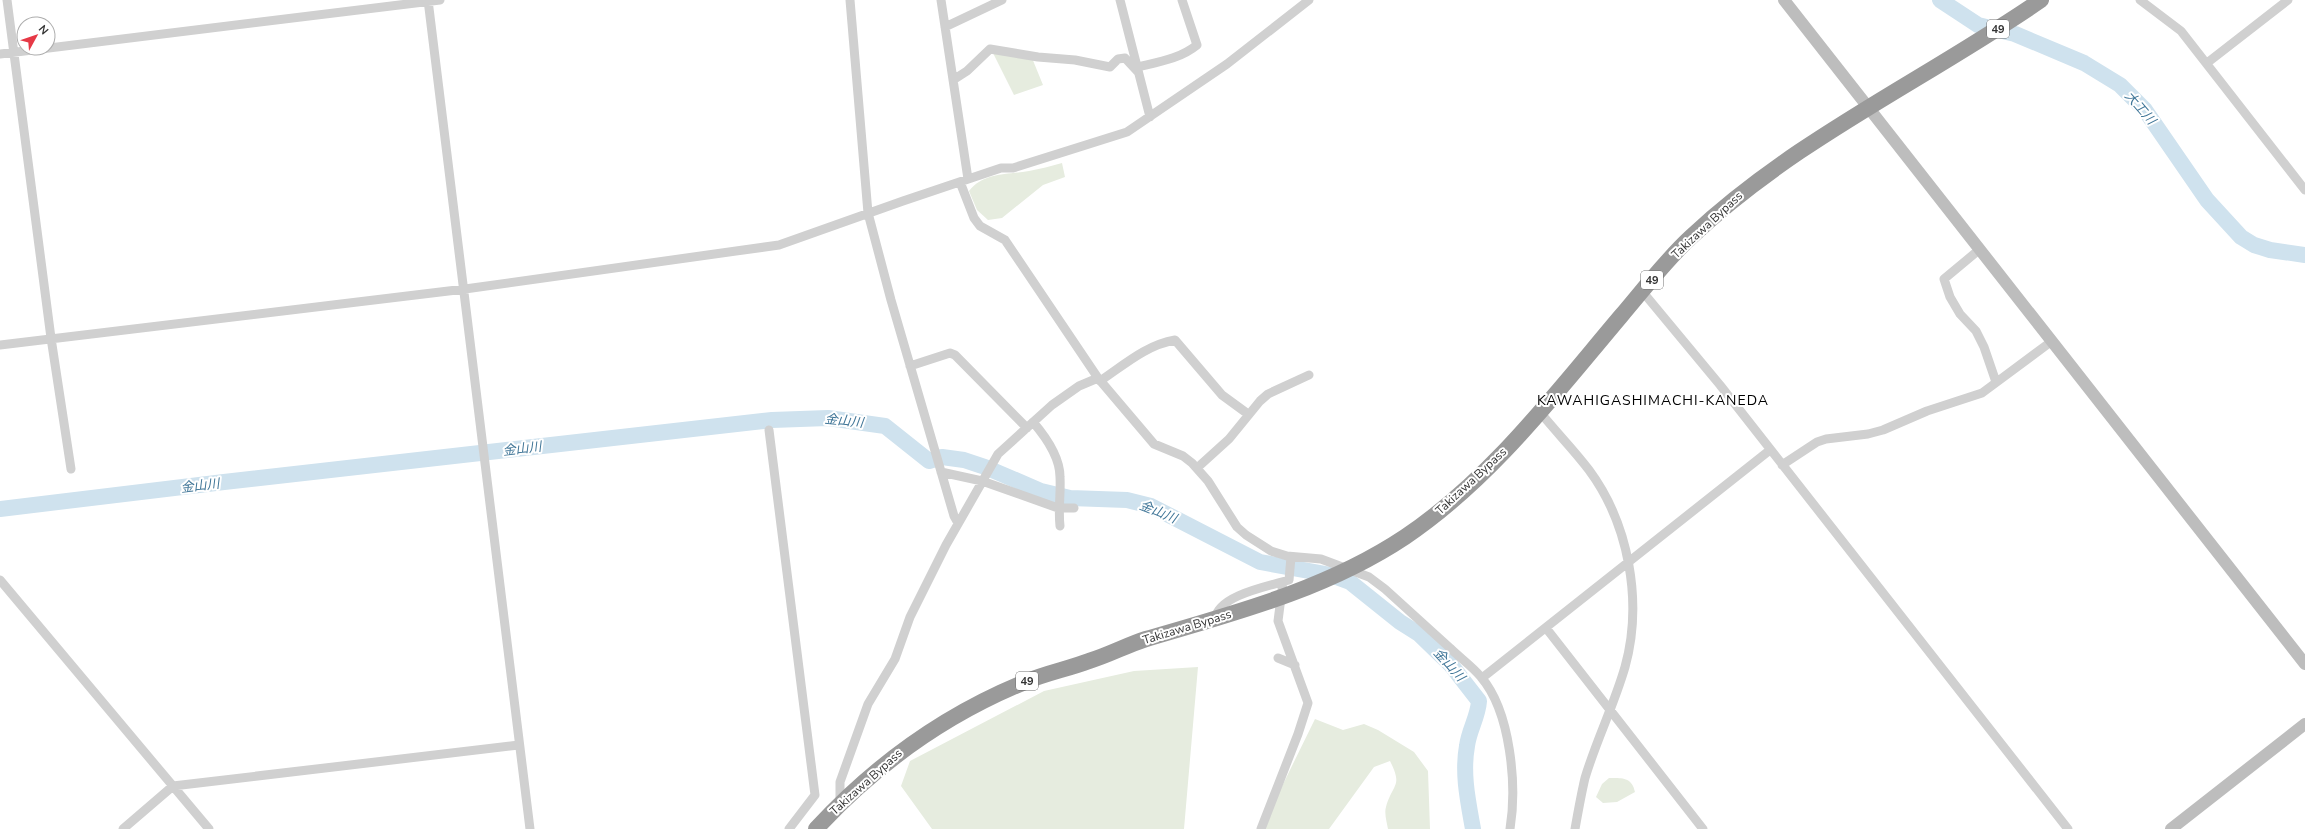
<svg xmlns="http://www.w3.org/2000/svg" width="2305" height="829" font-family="'Nunito Sans','Noto Sans JP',sans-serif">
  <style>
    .green { fill: #e6ecdf }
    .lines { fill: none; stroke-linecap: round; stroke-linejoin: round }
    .river { stroke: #cfe2ee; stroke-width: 16 }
    .street { stroke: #d0d0d0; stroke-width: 9 }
    .secondary { stroke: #bdbdbd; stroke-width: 12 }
    .highway { stroke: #9a9a9a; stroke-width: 16 }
    .labels { text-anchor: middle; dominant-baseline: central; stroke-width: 4; stroke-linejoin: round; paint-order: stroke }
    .shield { fill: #fff; stroke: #707070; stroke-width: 1 }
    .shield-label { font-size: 11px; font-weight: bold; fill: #333 }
    .street-label { font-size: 12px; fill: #333; stroke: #fff }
    .water-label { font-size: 13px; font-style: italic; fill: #3f7597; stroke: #fff }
    .quarter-label { font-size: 14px; letter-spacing: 1px; fill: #000; stroke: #fff }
  </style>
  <rect width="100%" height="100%" fill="#fff"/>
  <!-- green -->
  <path class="green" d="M993,53L1032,58L1043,85L1014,95Z
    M1062,163L1065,177L1043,185L1002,218L988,220L977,210L969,191C984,172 1008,175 1029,171C1040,169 1051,166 1062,163Z
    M1198,667L1184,829H932L901,786L910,761L1044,691L1134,671Z
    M1315,719L1343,730L1364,724L1378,730L1414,752L1428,771L1430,829H1388C1387,823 1384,813 1386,807C1393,783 1403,787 1390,761L1374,767L1329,829H1261Z
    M1609,778C1622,778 1632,777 1635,792L1617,802L1603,803L1596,797L1602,784Z"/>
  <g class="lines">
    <!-- river -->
    <path class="river" d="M1940,0L1978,25L2015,34L2084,63L2120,85L2145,110L2207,200L2241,237L2254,245L2270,250L2305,255
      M0,509L224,482L772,420L828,418L885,426L929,461L942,457L964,460L985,467L1041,491L1070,498L1127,500L1151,506L1260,562L1331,575L1350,582L1400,622L1419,634L1451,665L1479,701C1478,717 1469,730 1467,746C1462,774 1468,801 1473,829"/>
    <!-- street -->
    <path class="street" d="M7,0L51,338L71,469
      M428,0L530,829
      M850,0L868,213L891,300L954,516L958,523
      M941,0L968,179
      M1120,0L1150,117
      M2140,0L2181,31L2305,190
      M945,27L1002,0
      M0,54L440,0
      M2207,63L2288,0
      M1137,67C1158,62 1180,59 1197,45L1182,0
      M953,80L967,71L990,49L1038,57L1075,60L1110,67L1118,59L1125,58L1138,72
      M960,182L974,218L980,226L1005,240L1098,378L1154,444L1183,456L1192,463L1208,481L1237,527L1246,535L1271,551L1287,556L1321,559L1369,577L1385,589C1407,609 1428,628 1450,648C1460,658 1472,666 1481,677C1511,712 1517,786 1510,829
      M1980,249L1944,279L1950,297L1960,314L1976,331L1984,347L1996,382
      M1642,291L1720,385L2068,829
      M0,345L465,289L779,245L903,201L1001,168H1013L1127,132L1227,64L1309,0
      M910,366L950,353L955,355L1027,428
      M1100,381C1124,365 1146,345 1175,340L1222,395L1248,414
      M1540,412C1556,432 1574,450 1589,470C1629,524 1643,602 1625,667C1614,705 1596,741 1585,778C1581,795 1578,812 1575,829
      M1033,422C1045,436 1060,457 1060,477C1061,493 1058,509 1060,526
      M769,430L815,795L789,829
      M1782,465L1817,442L1826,439L1868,434L1883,430L1927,411L1982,393L2052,341
      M1197,468L1229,439L1260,401L1268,394L1309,375
      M941,472L982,481L1058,508H1074
      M0,580L209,829
      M1215,619C1218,595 1269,586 1289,580L1291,557
      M1546,628L1703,829
      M1278,658L1295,665
      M1482,678L1770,450
      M840,804V782L868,704L895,659L910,617L946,545L998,454L1052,405L1079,386L1098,378
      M123,829L173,786L519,745
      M1261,829L1298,734L1308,703L1278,621L1283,582"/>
    <!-- secondary -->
    <path class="secondary" d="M1784,0L2305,664
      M2171,829L2305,724"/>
    <!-- highway -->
    <path class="highway" d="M816,829C875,765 944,715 1025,682C1046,673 1068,669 1089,661C1109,655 1127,645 1146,639C1235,613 1327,589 1405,537C1491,479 1555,394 1621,316C1644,289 1666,260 1691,237C1795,139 1925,80 2041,0"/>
  </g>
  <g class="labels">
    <!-- shield labels -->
    <g class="shield">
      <rect x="1987" y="20" width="22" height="18" rx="3"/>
      <rect x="1641" y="271" width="22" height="18" rx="3"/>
      <rect x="1016" y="672" width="22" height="18" rx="3"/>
    </g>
    <g class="shield-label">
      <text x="1998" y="29">49</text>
      <text x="1652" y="280">49</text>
      <text x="1027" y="681">49</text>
    </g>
    <!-- street labels -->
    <g class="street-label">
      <text transform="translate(1707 225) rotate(-43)">Takizawa Bypass</text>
      <text transform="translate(1471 481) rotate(-43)">Takizawa Bypass</text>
      <text transform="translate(1187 627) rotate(-17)">Takizawa Bypass</text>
      <text transform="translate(866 782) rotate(-42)">Takizawa Bypass</text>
    </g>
    <!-- water labels -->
    <g class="water-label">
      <text transform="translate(2140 108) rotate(49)">大工川</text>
      <text transform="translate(844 421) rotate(6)">金山川</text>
      <text transform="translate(522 449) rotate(-7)">金山川</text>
      <text transform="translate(200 486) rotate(-7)">金山川</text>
      <text transform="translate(1158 512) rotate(22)">金山川</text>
      <text transform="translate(1449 665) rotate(48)">金山川</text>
    </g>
    <!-- quarter labels -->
    <g class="quarter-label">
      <text x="1653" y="400">KAWAHIGASHIMACHI-KANEDA</text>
    </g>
  </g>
  <!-- north arrow -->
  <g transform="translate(36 36) rotate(50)"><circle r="19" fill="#ffffff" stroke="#adadad"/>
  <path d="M0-3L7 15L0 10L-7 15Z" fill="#e63946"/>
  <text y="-6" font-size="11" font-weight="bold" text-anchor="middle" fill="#333333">N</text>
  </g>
</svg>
